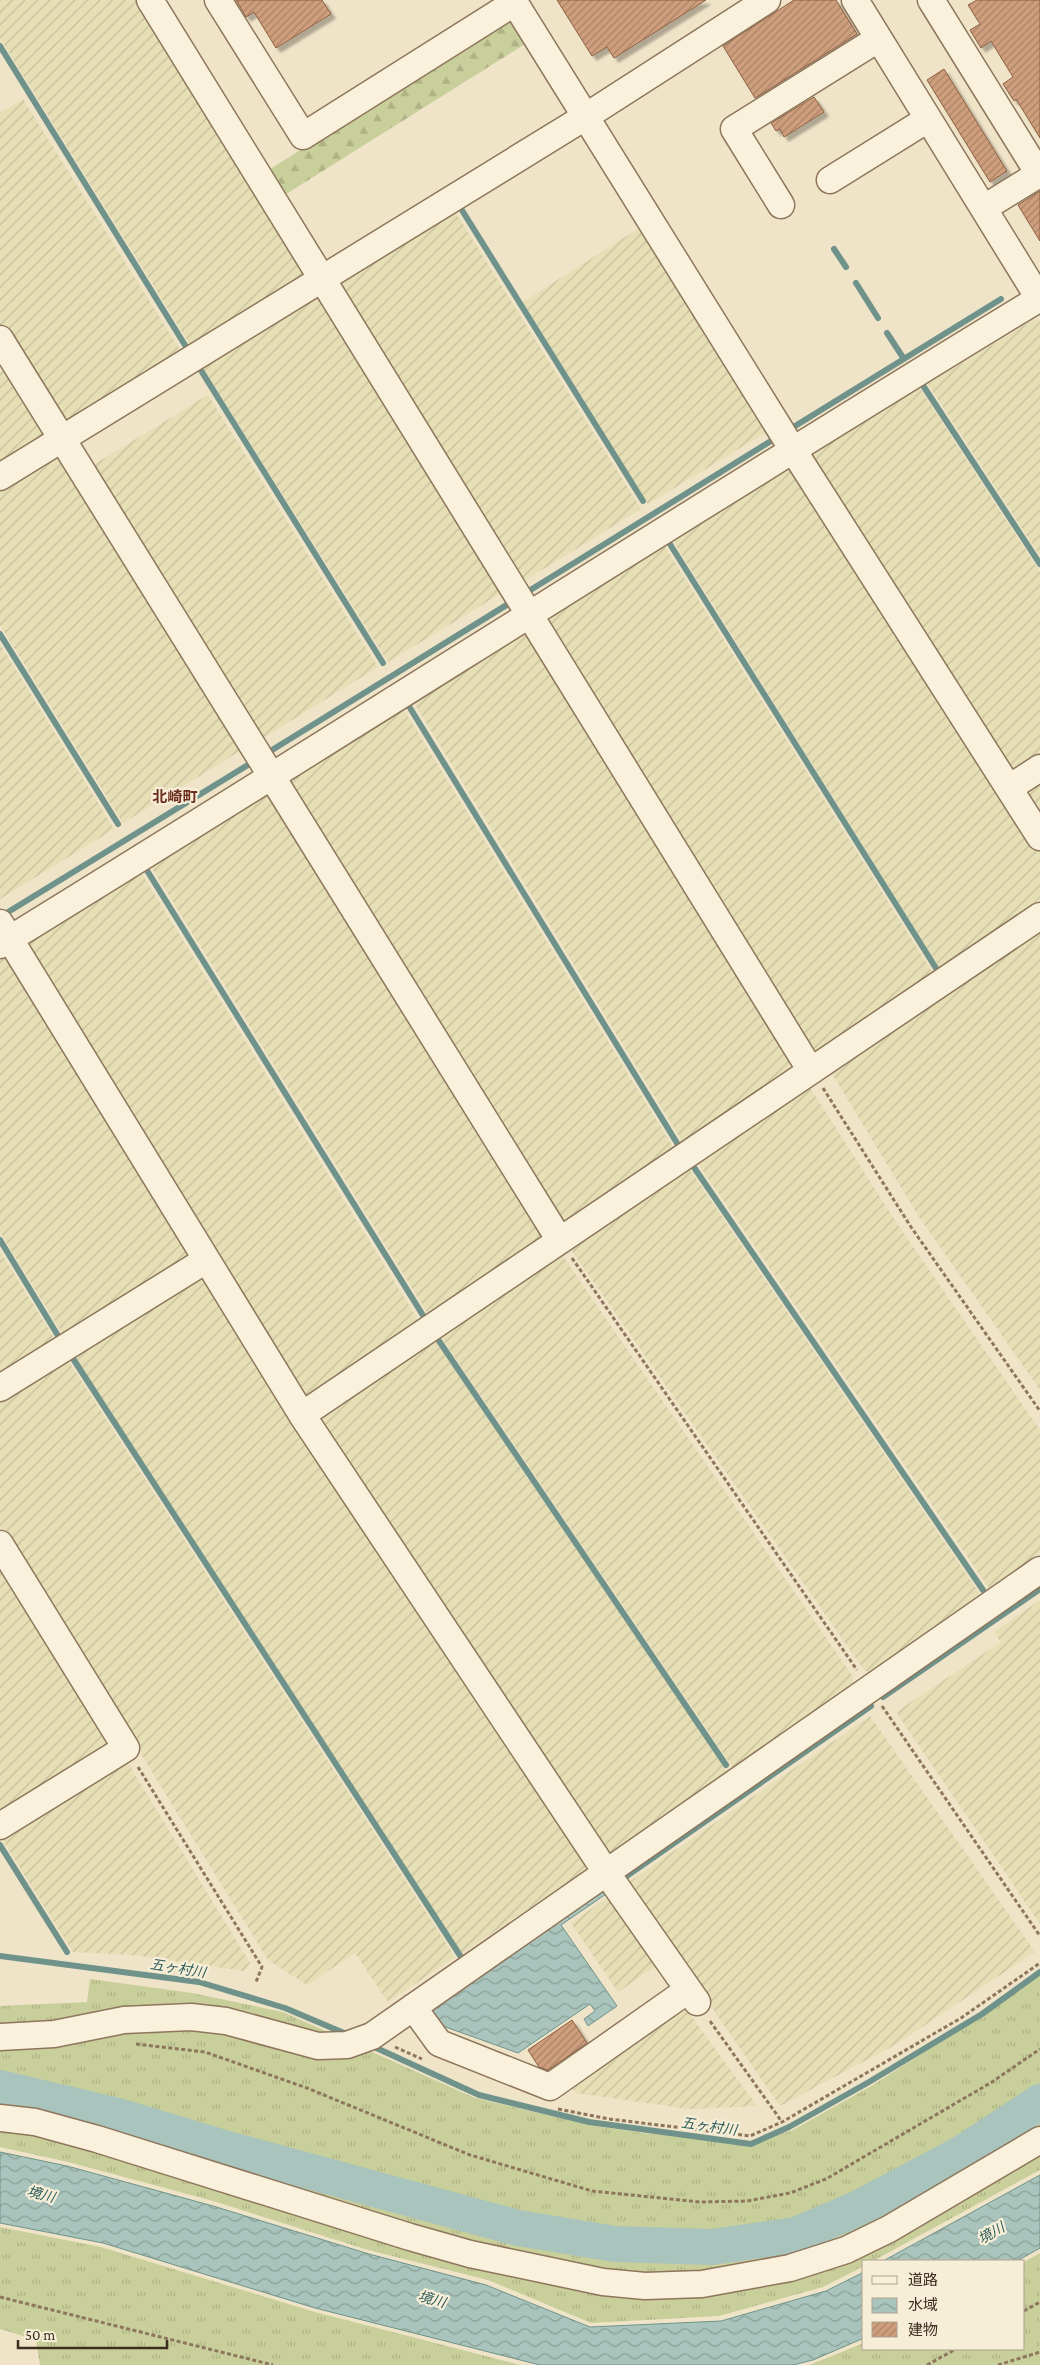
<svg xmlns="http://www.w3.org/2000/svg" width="1040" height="2365" font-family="'Crimson Pro','Noto Sans JP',serif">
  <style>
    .farmland { fill: url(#farmland-furrows) }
    .grass { fill: url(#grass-tufts) }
    .forest { fill: url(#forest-firs) }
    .water { fill: url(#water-waves); stroke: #6f938a }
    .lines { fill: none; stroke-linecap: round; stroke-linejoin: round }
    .stream { stroke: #6f938a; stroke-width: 6 }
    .river { stroke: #a9c4bc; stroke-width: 36 }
    .building { fill: url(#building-hatch); stroke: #8d5f41; filter: url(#shadow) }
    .minor-casing { stroke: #8d765c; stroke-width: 29 }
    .path { stroke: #8d765c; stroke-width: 3; stroke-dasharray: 4 2.5; stroke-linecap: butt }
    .minor { stroke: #faf1dc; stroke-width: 26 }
    .labels { text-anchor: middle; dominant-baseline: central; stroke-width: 4.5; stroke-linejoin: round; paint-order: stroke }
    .water-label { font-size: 14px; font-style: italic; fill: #2f5d5a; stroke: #f7eed8 }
    .quarter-label { font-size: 15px; font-weight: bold; fill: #6b2e1e; stroke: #f7eed8 }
  </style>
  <defs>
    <pattern id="farmland-furrows" width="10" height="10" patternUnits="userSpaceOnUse" patternTransform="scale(1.25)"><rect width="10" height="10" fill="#e6deb5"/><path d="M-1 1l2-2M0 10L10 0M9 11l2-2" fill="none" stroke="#c6bf9b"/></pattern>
    <pattern id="grass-tufts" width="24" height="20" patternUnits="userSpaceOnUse" patternTransform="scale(1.25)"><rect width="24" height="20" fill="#c9cf9b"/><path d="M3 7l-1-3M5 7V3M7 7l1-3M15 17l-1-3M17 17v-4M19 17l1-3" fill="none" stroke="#aeb285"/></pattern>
    <pattern id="forest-firs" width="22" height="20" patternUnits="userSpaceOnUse" patternTransform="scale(1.25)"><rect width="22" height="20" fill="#c9cf9b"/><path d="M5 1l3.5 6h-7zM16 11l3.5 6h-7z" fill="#aeb285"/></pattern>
    <pattern id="water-waves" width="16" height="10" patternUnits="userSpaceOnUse" patternTransform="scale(1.25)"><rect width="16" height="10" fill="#a9c4bc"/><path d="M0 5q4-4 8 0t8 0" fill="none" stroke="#8ba098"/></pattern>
    <pattern id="building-hatch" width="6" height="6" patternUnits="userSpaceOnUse" patternTransform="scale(1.25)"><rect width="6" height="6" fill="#cf9f7d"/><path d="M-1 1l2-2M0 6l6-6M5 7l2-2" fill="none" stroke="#a98266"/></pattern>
    <filter id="shadow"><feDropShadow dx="4.5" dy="4.5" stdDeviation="1" flood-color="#0004"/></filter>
  </defs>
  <rect width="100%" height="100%" fill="#f0e4c8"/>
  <!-- farmland -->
  <path class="farmland" d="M0,0H139L306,277L192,348L0,38Z
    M23,99L182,353L64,426L0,329V113Z
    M454,210L641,509L519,584L337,281Z
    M644,225L773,428L648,504L523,302Z
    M320,294L507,590L388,662L200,363Z
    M1035,319L1040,320V556L928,384Z
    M8,367L48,433L0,468V372Z
    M917,384L1040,572V761L1008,776L807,450Z
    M208,395L378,667L258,741L90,467Z
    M57,454L245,748L123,823L0,625V489Z
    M787,463L798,466L1040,851V899L939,967L670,536Z
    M662,542L936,978L814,1054L544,614Z
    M523,630L531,632L798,1071L685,1146L411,698Z
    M0,644L114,829L0,899Z
    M401,705L676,1152L566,1225L558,1223L285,777Z
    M1040,783V816L1025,793Z
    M265,787L546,1239L430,1317L147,860Z
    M137,866L420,1323L309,1397L299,1396L22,938Z
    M1040,932V1390L919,1217L831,1072Z
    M0,956L7,958L193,1254L65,1338L0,1232Z
    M809,1086L896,1222L1040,1430V1553L989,1588L697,1162Z
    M686,1164L980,1594L869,1672L864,1670L570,1248Z
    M0,1251L57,1343L0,1378Z
    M562,1255L853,1677V1684L733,1768L437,1331Z
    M197,1276L211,1282L587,1858V1869L461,1954L71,1352Z
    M431,1335L727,1772L610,1854L602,1850L315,1412Z
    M65,1356L455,1957L388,2002L355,1953L307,1985L268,1960L0,1526V1395Z
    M0,1556L117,1742L0,1819Z
    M1040,1600V1924L896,1712L1001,1642L994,1632Z
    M870,1716L1035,1952L895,2045L780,2106L626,1884Z
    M126,1760L250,1963L244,1971L133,1955L73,1952L0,1836Z
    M608,1897L656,1966L618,1992L571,1923Z
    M686,2009L757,2106L690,2109L576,2093L573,2089Z"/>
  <!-- grass -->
  <path class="grass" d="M1040,1975V2170L873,2261H864V2266L823,2287L719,2316L591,2323L488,2280L368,2250L213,2201L68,2162L0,2147V2006L87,2002L90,1979L192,1993L283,2012L475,2098L590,2125L643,2133L752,2142L791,2131L873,2085L981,2016Z
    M0,2227L101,2247L315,2312L521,2365H40L36,2340L0,2329Z
    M1040,2253V2365H809L864,2343V2349H1024V2262Z"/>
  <!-- forest -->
  <path class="forest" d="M514,16L530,41L283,196L267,171Z"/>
  <!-- water -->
  <path class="water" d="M606,1887L609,1892L561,1925L617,2006L588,2026L584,2019L595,2011L590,2004L518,2053L443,2026L431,2009Z
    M0,2152L67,2166L213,2206L369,2254L486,2285L590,2327L721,2321L826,2291L864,2272V2338L813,2360L793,2365H540L315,2308L103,2243L0,2223Z
    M1040,2175V2248L1017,2261H883Z"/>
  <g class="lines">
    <!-- stream -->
    <path class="stream" d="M0,46L188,350
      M460,207L643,501
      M834,249L846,267
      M856,283L878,318
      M887,333L904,359
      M197,364L383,663
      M922,384L1040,564
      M787,431L1001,299
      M668,541L939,973L942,971
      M524,594L779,436
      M0,634L118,824
      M407,703L680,1148
      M264,755L513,601
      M143,864L424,1317
      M0,917L256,760
      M691,1163L983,1590
      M0,1240L60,1339
      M435,1335L726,1765
      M70,1354L461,1957
      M883,1697L1040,1589
      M0,1845L67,1952
      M621,1880L871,1706
      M0,1956L199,1982L285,2008L344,2033
      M372,2046L479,2095L589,2122L751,2144L789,2127L869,2082L982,2014L1040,1972"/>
    <!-- river -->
    <path class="river" d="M0,2088L118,2116L224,2148L518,2228L615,2244L712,2247L796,2235L859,2208L961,2154L1040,2102"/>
  </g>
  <!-- building -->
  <path class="building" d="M236,0H322L331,14L276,48L254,12L246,17Z
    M557,0H706L614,58L607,47L592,56Z
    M794,0H836L857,34L755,98L723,46Z
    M977,0H1040V138L1016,99L1014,101L1003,84L1013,77L991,41L981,48L970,30L980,24L968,5Z
    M944,69L1007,171L990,182L927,80Z
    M814,97L824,112L784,137L780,129L776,131L771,123Z
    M1040,191V241L1018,205Z
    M572,2020L587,2043L548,2070L539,2067L528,2050Z"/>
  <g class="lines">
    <defs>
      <path id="minor" d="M150,0L811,1071
        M218,0L303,136L514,3
        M513,0L788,442L1040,837
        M855,0L1040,300
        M931,0L1039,174L984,208
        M830,180L928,119
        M781,205L734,129L878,39
        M0,339L559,1239
        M0,477L585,117L767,0
        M1009,788L1040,768
        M0,923L302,1415L606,1872L697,2002
        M0,945C348,731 691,510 1040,298
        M0,1388L206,1260
        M302,1415L1040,916
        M0,1544L126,1748L0,1826
        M413,2007L439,2043L550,2087L688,1990
        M0,2037L54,2034L124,2020L191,2017L226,2021L318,2046L347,2045L372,2036L1040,1570
        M0,2118L35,2122L97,2139L410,2237L470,2254L603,2282L645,2286L702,2284L790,2268L846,2250L889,2229L1040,2140"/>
    </defs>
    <!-- minor casing -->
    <use href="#minor" class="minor-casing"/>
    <!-- path -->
    <path class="path" d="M823,1088L911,1227L1040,1411
      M572,1258L857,1670
      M882,1706L1040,1936
      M138,1767L262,1967L256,1982
      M710,2021L782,2122
      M136,2044L205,2052L307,2088L470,2155L592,2191L700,2202L747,2201L790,2193L826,2179L992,2082L1040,2049
      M395,2047L422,2059
      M558,2109L609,2119L750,2136L782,2122L961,2018L1040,1963
      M0,2297L273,2365
      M1024,2311L1040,2302
      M927,2365L956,2349
      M998,2365L1040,2352"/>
    <!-- minor -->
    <use href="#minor" class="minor"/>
  </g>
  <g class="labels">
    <!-- water labels -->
    <g class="water-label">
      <text transform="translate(178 1968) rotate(9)">五ヶ村川</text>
      <text transform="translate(709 2126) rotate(8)">五ヶ村川</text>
      <text transform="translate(41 2194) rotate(15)">境川</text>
      <text transform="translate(991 2233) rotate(-30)">境川</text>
      <text transform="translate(432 2299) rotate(16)">境川</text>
    </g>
    <!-- quarter labels -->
    <g class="quarter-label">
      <text x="175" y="797">北崎町</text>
    </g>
  </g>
  <!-- legend -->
  <rect x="862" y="2260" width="162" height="90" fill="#f7eed8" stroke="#ada18e"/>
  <rect x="872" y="2276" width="25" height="8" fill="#faf1dc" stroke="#ada18e"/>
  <text x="908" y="2285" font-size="15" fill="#3d2e20">道路</text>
  <rect x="872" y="2298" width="25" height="15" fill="url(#water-waves)" stroke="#ada18e"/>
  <text x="908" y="2310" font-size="15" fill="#3d2e20">水域</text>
  <rect x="872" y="2322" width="25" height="15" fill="url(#building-hatch)" stroke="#ada18e"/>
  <text x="908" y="2335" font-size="15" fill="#3d2e20">建物</text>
  <!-- scale -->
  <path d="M18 2340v8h149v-8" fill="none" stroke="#3d2e20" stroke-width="2.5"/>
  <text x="25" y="2340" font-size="15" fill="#3d2e20" stroke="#f7eed8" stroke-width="4" paint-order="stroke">50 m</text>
</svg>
